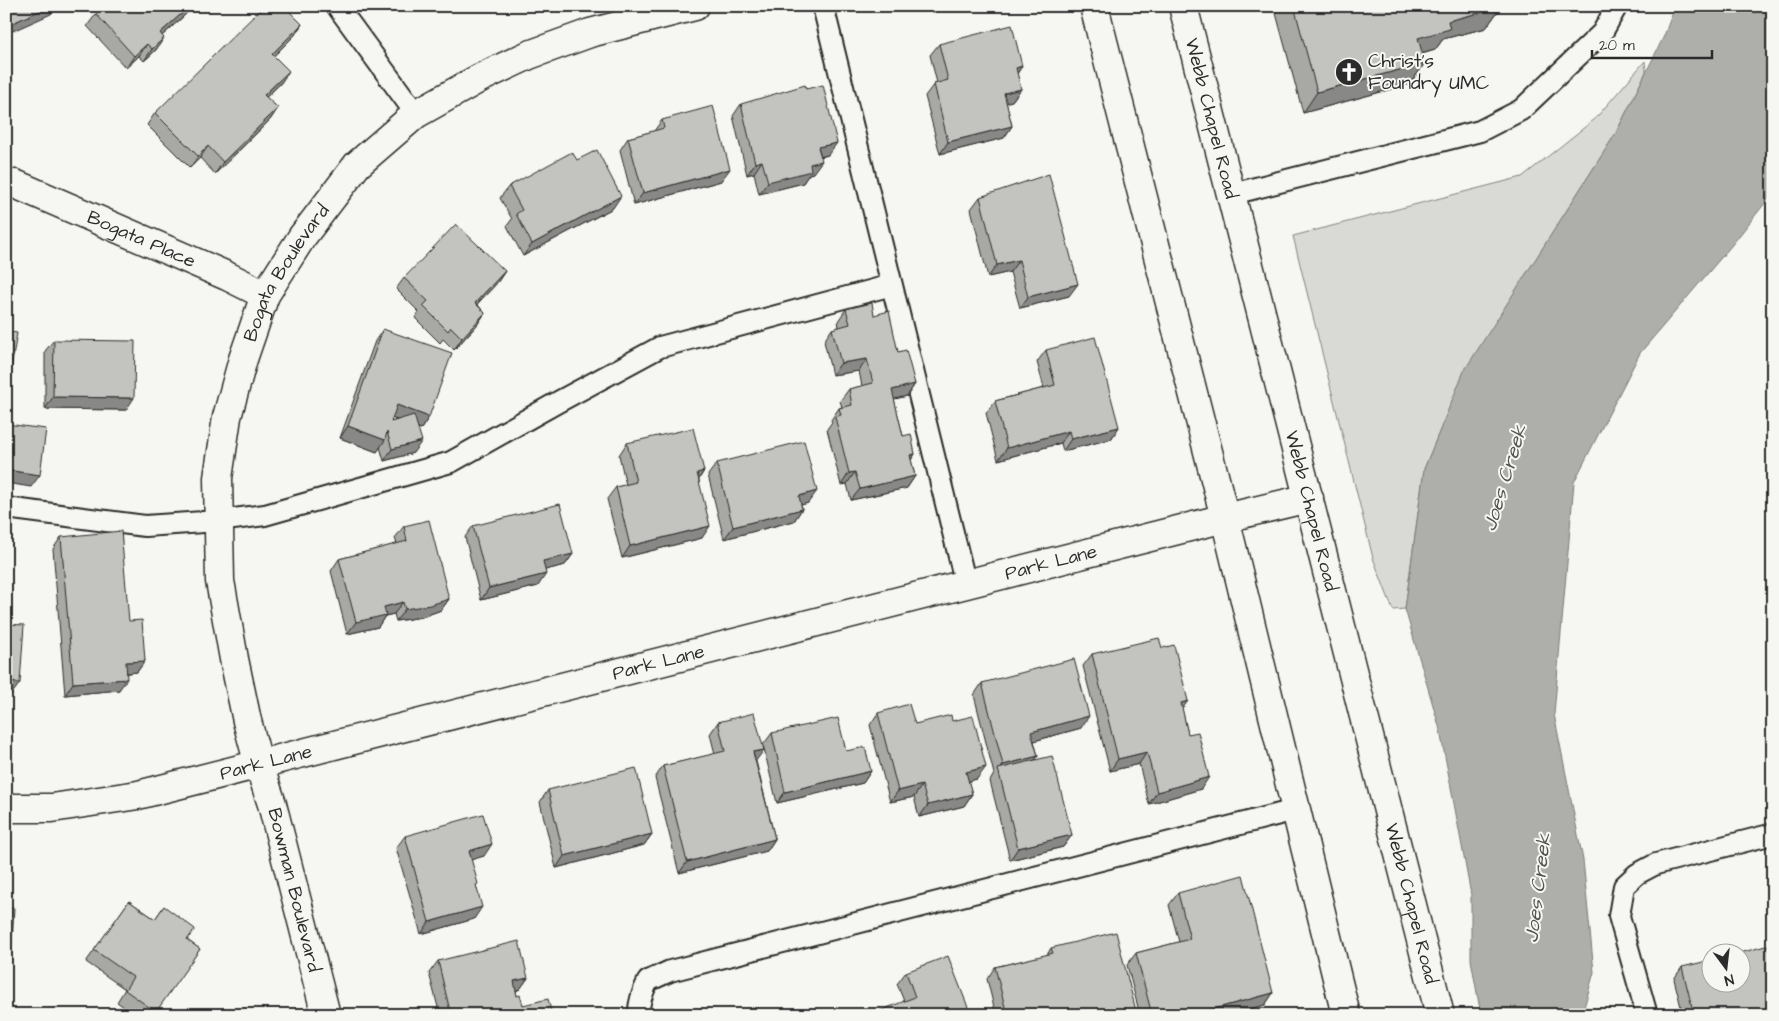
<svg xmlns="http://www.w3.org/2000/svg" width="1779" height="1021" font-family="'Architects Daughter',sans-serif">
  <style>
    .green { fill: #d9d9d5; stroke: #828280 }
    .water { fill: #aeaeab; stroke: #7a7a78 }
    .lines { fill: none; stroke-linecap: round; stroke-linejoin: round }
    .service-casing { stroke: #2b2b2b; stroke-width: 24 }
    .minor-casing { stroke: #2b2b2b; stroke-width: 31 }
    .tertiary-casing { stroke: #2b2b2b; stroke-width: 31 }
    .secondary-casing { stroke: #2b2b2b; stroke-width: 31 }
    .service { stroke: #f6f6f2; stroke-width: 20 }
    .minor { stroke: #f6f6f2; stroke-width: 28 }
    .tertiary { stroke: #f6f6f2; stroke-width: 28 }
    .secondary { stroke: #f6f6f2; stroke-width: 28 }
    .wall { fill: #a8a8a5; stroke: #2b2b2b; fill-rule: evenodd }
    .shaded-wall { fill: #888886; stroke: #2b2b2b }
    .building { fill: #c3c3c0; stroke: #2b2b2b }
    .labels { text-anchor: middle; dominant-baseline: central; stroke-width: 4; stroke-linejoin: round; paint-order: stroke }
    .poi-label { font-size: 19px; fill: #2b2b2b; stroke: #f6f6f2; text-anchor: start }
    .street-label { font-size: 19px; fill: #2b2b2b; stroke: #f6f6f2 }
    .water-label { font-size: 20px; font-style: italic; fill: #525251; stroke: #f6f6f2 }
  </style>
  <rect width="100%" height="100%" fill="#f6f6f2"/>
  <filter id="ink" filterUnits="userSpaceOnUse"><feTurbulence type="fractalNoise" baseFrequency=".02" numOctaves="2"/><feDisplacementMap in="SourceGraphic" scale="10" xChannelSelector="R" yChannelSelector="G"/><feConvolveMatrix kernelMatrix="1 2 1 2 8 2 1 2 1" color-interpolation-filters="sRGB"/></filter>
  <g filter="url(#ink)">
    <!-- green -->
    <path class="green" d="M1645,61L1646,72L1616,133L1464,372L1424,469L1405,609L1393,610L1373,558L1293,236L1522,177L1595,119Z"/>
    <!-- water -->
    <path class="water" d="M1675,6H1773V193L1731,246L1640,353L1574,482L1554,714L1583,860L1594,972L1582,1015H1481L1471,960V895L1450,782L1439,726L1405,609L1424,469L1464,371L1616,133L1664,36Z"/>
    <g class="lines">
      <defs>
        <path id="service" d="M337,6L416,114
          M823,6L966,585
          M1232,194L1480,131L1521,110L1602,33L1617,6
          M6,508L145,526L218,521L265,515L451,462L558,402L660,347L892,285
          M639,1015C638,1003 643,991 648,981L670,971L1295,810
          M1647,1015L1619,916L1624,886L1637,874L1656,864L1773,834"/>
        <g id="minor">
          <path id="s1" d="M15,184L227,276L265,295"/>
          <path id="s2" d="M326,1015L272,804L259,765L247,721L234,659L220,581L218,478L227,417L243,359L265,295L302,237L357,165L416,114L480,78L529,55L590,33L695,6"/>
        </g>
        <g id="tertiary">
          <path id="s3" d="M6,808H52L138,795L1225,518L1309,498"/>
        </g>
        <g id="secondary">
          <path d="M1094,6L1225,518L1346,1015"/>
          <path id="s4" d="M1183,6L1440,1015"/>
        </g>
      </defs>
      <!-- service casing -->
      <use href="#service" class="service-casing"/>
      <!-- minor casing -->
      <use href="#minor" class="minor-casing"/>
      <!-- tertiary casing -->
      <use href="#tertiary" class="tertiary-casing"/>
      <!-- secondary casing -->
      <use href="#secondary" class="secondary-casing"/>
      <!-- service -->
      <use href="#service" class="service"/>
      <!-- minor -->
      <use href="#minor" class="minor"/>
      <!-- tertiary -->
      <use href="#tertiary" class="tertiary"/>
      <!-- secondary -->
      <use href="#secondary" class="secondary"/>
    </g>
    <!-- wall -->
    <path class="wall" d="M1274,6H1501V7L1486,28L1443,39L1435,50L1422,54L1425,63L1410,84L1303,113Z
      M96,14H186L162,36L156,50L144,61L139,56L126,68L87,26Z
      M302,24L294,36L274,56L281,83L266,97L278,108L270,120L215,174L200,158L190,168L147,125L155,113Z
      M939,44L1022,66L1017,74L1021,89L1012,101L1006,102L1012,126L1004,138L940,154L925,96L934,84L937,83L930,55Z
      M741,104L828,155L821,157L813,173L809,174L803,183L759,194L754,173L747,175L733,116Z
      M662,120L721,181L634,205L620,150L628,138L654,131Z
      M577,160L613,208L523,256L507,226L512,219L500,198L509,186Z
      M980,197L1069,296L1020,308L1010,272L988,277L971,209Z
      M505,271L497,283L477,304L485,313L477,325L454,350L443,339L440,343L415,318L419,312L396,289L404,278Z
      M846,309L874,315L898,352L915,384L907,396L894,399L903,436L915,454L911,460L915,476L907,488L851,500L847,484L841,485L827,429L832,422L831,420L839,408L842,407L840,401L849,389L862,386L859,371L832,375L824,341L832,329L839,327L838,321Z
      M383,329L429,417L421,429L418,428L413,453L384,461L380,447L377,452L340,438L375,341ZM392,418L397,420L391,422Z
      M54,340L126,410L45,409V351Z
      M1046,350L1119,427L1111,439L1063,451L1061,443L998,460L986,413L995,401L1044,388L1037,362Z
      M627,443L704,471L699,479L702,538L622,558L607,499L616,487L626,485L619,455Z
      M717,463L808,503L801,505L802,509L794,521L724,539L708,475Z
      M404,526L449,599L441,610L422,617L396,621L394,614L385,616L378,627L347,634L331,571L339,559L397,544L395,538Z
      M473,526L573,554L565,565L545,570L538,586L481,600L465,537Z
      M61,537L129,621L145,661L137,672L127,673L119,690L65,695L53,549Z
      M1162,648L1182,709L1201,789L1149,804L1139,764L1110,771L1083,666L1092,654Z
      M982,683L1081,728L1034,741L1038,756L1035,760L1072,835L1063,847L1010,860L990,781L994,774L974,695Z
      M878,713L915,724L952,721L977,779L968,781L972,794L964,806L919,817L914,797L890,802L870,725Z
      M718,722L756,761L775,839L767,851L679,873L655,778L663,766L715,754L710,734Z
      M772,733L846,751L871,771L863,783L777,803L763,745Z
      M548,790L652,834L644,845L556,868L540,802Z
      M405,836L484,856L471,859L476,887L474,919L421,934L396,848Z
      M1178,893L1273,993L1265,1005L1228,1015H1140L1127,965L1136,953L1179,942L1169,905Z
      M129,901L155,919L164,906L187,940L200,949L153,1015H135L117,1002L125,989L86,962Z
      M1051,948L1137,1015H996L987,979L995,967L1047,955Z
      M438,961L528,978L520,989L516,991L517,996L523,1005L552,1015H440L429,973Z
      M1682,967L1773,1015H1683L1674,979Z
      M906,972L971,1015L904,1001L897,984Z"/>
    <!-- shaded-wall -->
    <path class="shaded-wall" d="M50,6H56L51,14L6,34V26Z
      M190,6H191L186,14L152,45L160,33Z
      M1501,7L1486,28L1443,39L1435,50L1403,59L1418,38L1448,21Z
      M302,24L294,36L264,66L272,54Z
      M164,38L156,50L144,61L152,49Z
      M147,44L139,56L126,68L134,56Z
      M1425,63L1410,84L1303,113L1317,92Z
      M1022,66L1014,78L1016,68Z
      M289,71L281,83L256,107L264,95Z
      M1021,89L1012,101L996,105L1004,93Z
      M278,108L270,120L215,174L223,162Z
      M1012,126L1004,138L940,154L948,142Z
      M837,143L828,155L810,159L818,147Z
      M208,146L200,158L190,168L198,156Z
      M762,161L754,173L747,175L755,163Z
      M822,161L813,173L809,174L803,183L759,194L768,182L810,164Z
      M730,169L721,181L634,205L643,193Z
      M621,196L613,208L523,256L532,244Z
      M1019,260L1010,272L988,277L997,265Z
      M505,271L497,283L467,315L475,303Z
      M1078,284L1069,296L1020,308L1028,297Z
      M485,313L477,325L454,350L462,338Z
      M867,359L859,371L832,375L841,363Z
      M915,384L907,396L883,402L892,390Z
      M53,397L134,398L126,410L45,409Z
      M397,405L429,417L421,429L389,417Z
      M348,426L385,440L377,452L340,438Z
      M1119,427L1111,439L1063,451L1071,439Z
      M1069,431L1061,443L998,460L1007,448Z
      M422,441L413,453L384,461L392,449Z
      M915,454L907,465L910,455Z
      M6,470L40,475L31,487L6,483Z
      M704,471L696,483L697,473Z
      M855,472L847,484L841,485L849,473Z
      M915,476L907,488L851,500L860,489Z
      M817,491L808,503L790,508L799,496Z
      M802,509L794,521L724,539L733,527Z
      M710,526L702,538L622,558L630,546Z
      M573,554L565,565L534,573L543,561Z
      M546,574L538,586L481,600L489,588Z
      M449,599L441,610L422,617L396,621L405,609Z
      M403,602L394,614L385,616L378,627L347,634L356,622L384,607Z
      M145,661L137,672L118,674L126,662Z
      M127,679L119,690L65,695L73,683Z
      M6,682L20,683L11,695H6Z
      M1188,701L1179,713L1181,703Z
      M1089,716L1081,728L1023,744L1031,732Z
      M764,750L755,762L753,752Z
      M1147,752L1139,764L1110,771L1118,759Z
      M1038,756L1029,768L999,772L1003,765Z
      M986,767L977,779L958,784L966,772Z
      M871,771L863,783L777,803L785,792Z
      M1209,777L1201,789L1149,804L1157,792Z
      M922,785L914,797L890,802L898,791Z
      M972,794L964,806L919,817L928,805Z
      M652,834L644,845L556,868L564,856Z
      M1072,835L1063,847L1010,860L1018,848Z
      M775,839L767,851L679,873L687,862Z
      M492,844L484,856L461,863L469,851Z
      M482,907L474,919L421,934L429,922Z
      M6,959H11L6,965Z
      M528,978L520,989L505,993L514,981Z
      M1273,993L1265,1005L1228,1015H1191Z"/>
    <!-- building -->
    <path class="building" d="M6,6H50L6,26Z
      M104,6H190L160,33L164,38L152,49L147,44L134,56L96,14Z
      M264,6H284L302,24L272,54L289,71L264,95L278,108L223,162L208,146L198,156L155,113Z
      M1294,6H1501V7L1448,21L1450,29L1418,38L1425,63L1317,92Z
      M1012,25L1022,66L1016,68L1021,89L1004,93L1012,126L948,142L934,84L948,80L939,44Z
      M805,85L806,89L823,85L837,143L818,147L822,161L810,164L811,171L768,182L762,161L755,163L741,104Z
      M713,106L730,169L643,193L628,138L664,128L662,120Z
      M597,150L621,196L532,244L516,214L522,210L509,186L572,152L577,160Z
      M1049,174L1078,284L1028,297L1019,260L997,265L980,197Z
      M456,224L505,271L475,303L485,313L462,338L451,327L448,331L423,306L428,301L404,278Z
      M872,303L874,315L889,311L898,352L906,350L915,384L892,390L903,436L911,434L915,454L910,455L915,476L860,489L855,472L849,473L835,417L841,415L839,408L852,405L849,389L873,383L867,359L841,363L832,329L850,324L846,309Z
      M383,329L452,353L429,417L397,405L391,422L414,415L422,441L392,449L387,432L385,440L348,426Z
      M6,331L17,333L6,400Z
      M1095,337L1119,427L1071,439L1069,431L1007,448L995,401L1055,385L1046,350Z
      M54,340L135,341L134,398L53,397Z
      M6,424L46,429L40,475L6,470Z
      M693,428L704,471L697,473L710,526L630,546L616,487L636,482L627,443Z
      M804,441L817,491L799,496L802,509L733,527L717,463Z
      M560,504L573,554L543,561L546,574L489,588L473,526Z
      M429,520L449,599L430,605L405,609L403,602L384,607L386,615L356,622L339,559L407,541L404,526Z
      M121,531L129,621L142,620L145,661L126,662L127,679L73,683L61,537Z
      M6,624L24,625L20,683L6,682Z
      M1159,638L1162,648L1174,645L1188,701L1181,703L1188,734L1198,732L1209,777L1157,792L1147,752L1118,759L1092,654Z
      M1074,659L1089,716L1031,732L1038,756L1003,765L982,683Z
      M909,704L915,724L951,715L952,721L973,716L986,767L966,772L972,794L928,805L922,785L898,791L878,713Z
      M754,713L764,750L753,752L775,839L687,862L663,766L725,751L718,722Z
      M838,718L846,751L865,747L871,771L785,792L772,733Z
      M1052,756L1072,835L1018,848L998,769Z
      M636,768L652,834L564,856L548,790Z
      M483,814L492,844L469,851L478,884L476,885L482,907L429,922L405,836Z
      M1243,875L1273,993L1191,1015H1152L1136,953L1190,939L1178,893Z
      M129,901L155,919L164,906L195,929L187,940L200,949L156,1012L125,990L133,977L94,950Z
      M6,908H14L11,959H6Z
      M1116,932L1137,1015H1007L995,967L1053,953L1051,948Z
      M519,941L528,978L514,981L517,996L520,995L523,1005L548,999L552,1015H451L438,961Z
      M1773,944V1015H1694L1682,967L1712,960V984H1742V954H1736Z
      M948,956L971,1015H869L915,997L906,972Z"/>
  </g>
  <!-- icons -->
  <defs>
    <symbol id="church-disc" viewBox="-11 -11 22 22"><circle r="9.5" fill="#2b2b2b" stroke="#f6f6f2"/><path d="M-1.2-6h2.4v3.5h3.3v2.4h-3.3V6h-2.4V-.1h-3.3v-2.4h3.3Z" fill="#fff"/></symbol>
  </defs>
  <g fill-rule="evenodd">
    <use href="#church-disc" x="1333" y="56" width="32" height="32"/>
  </g>
  <g class="labels">
    <!-- poi labels -->
    <g class="poi-label">
      <text x="1368" y="61">Christ's<tspan x="1368" dy="22">Foundry UMC</tspan></text>
    </g>
    <!-- street labels -->
    <g class="street-label">
      <text stroke="none"><textPath href="#s4" startOffset="116">Webb Chapel Road</textPath></text>
      <text stroke="none"><textPath href="#s1" startOffset="138">Bogata Place</textPath></text>
      <text stroke="none"><textPath href="#s2" startOffset="769">Bogata Boulevard</textPath></text>
      <text stroke="none"><textPath href="#s4" startOffset="521">Webb Chapel Road</textPath></text>
      <text stroke="none"><textPath href="#s3" startOffset="1075">Park Lane</textPath></text>
      <text stroke="none"><textPath href="#s3" startOffset="670">Park Lane</textPath></text>
      <text stroke="none"><textPath href="#s3" startOffset="265">Park Lane</textPath></text>
      <text transform="translate(294 890) rotate(76)">Bowman Boulevard</text>
      <text stroke="none"><textPath href="#s4" startOffset="926">Webb Chapel Road</textPath></text>
    </g>
    <!-- water labels -->
    <g class="water-label">
      <text transform="translate(1505 478) rotate(-73)">Joes Creek</text>
      <text transform="translate(1538 888) rotate(-83)">Joes Creek</text>
    </g>
  </g>
  <!-- margin -->
  <rect width="1779" height="1021" fill="none" stroke="#f6f6f2" stroke-width="25"/>
  <rect x="12" y="12" width="1754" height="996" fill="none" stroke="#2b2b2b" stroke-width="2" filter="url(#ink)"/>
  <!-- north arrow -->
  <g transform="translate(1726 968) rotate(165)"><circle r="24" fill="#f6f6f2" stroke="#a5a5a2"/>
  <path d="M0-4L9 19L0 12L-9 19Z" fill="#2b2b2b"/>
  <text y="-8" font-size="14" font-weight="bold" text-anchor="middle" fill="#2b2b2b">N</text>
  </g>
  <!-- scale -->
  <path d="M1592 50v8h120v-8" fill="none" stroke="#2b2b2b" stroke-width="2.5"/>
  <text x="1599" y="50" font-size="15" fill="#2b2b2b" stroke="#f6f6f2" stroke-width="4" paint-order="stroke">20 m</text>
</svg>
